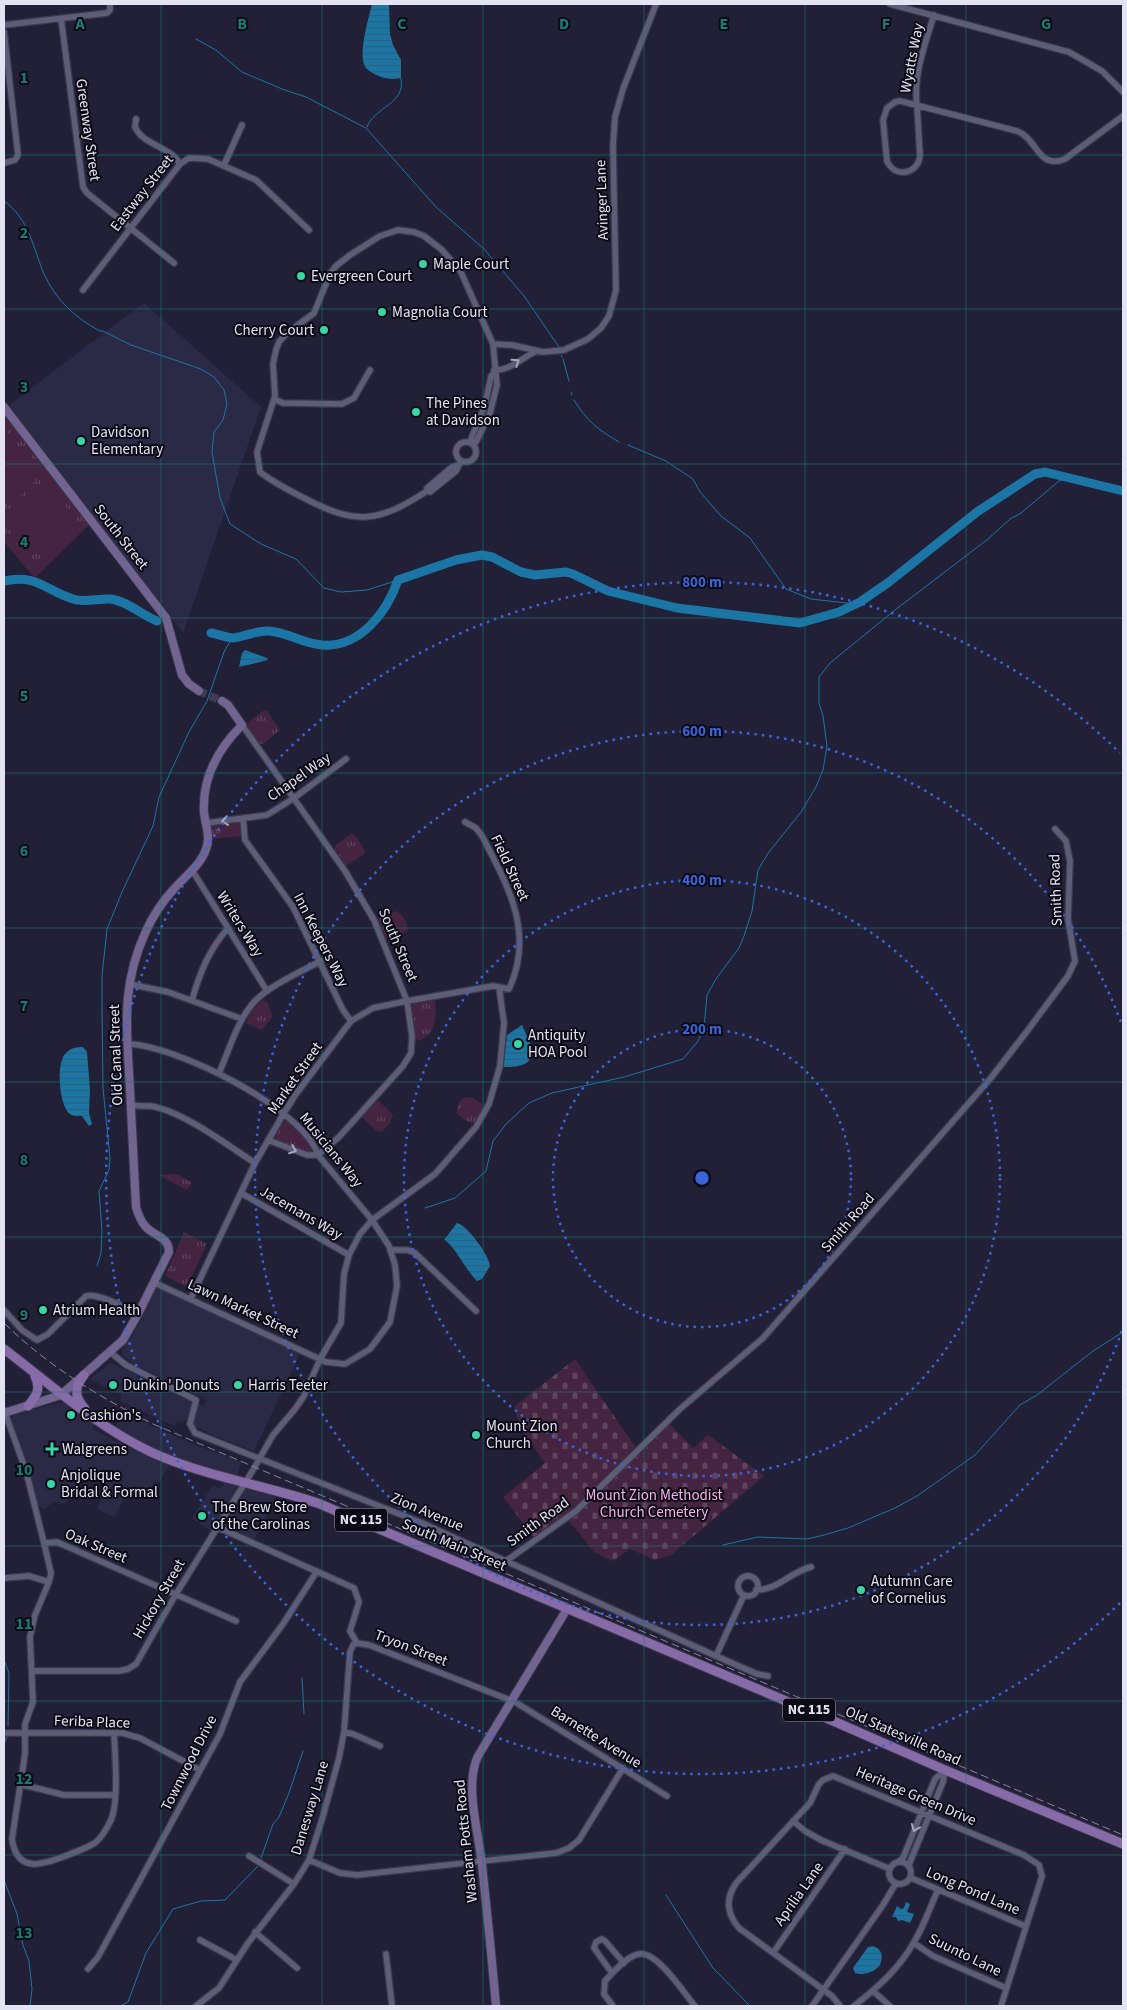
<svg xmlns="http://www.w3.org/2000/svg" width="1127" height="2010" font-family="'Source Sans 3',sans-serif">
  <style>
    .built { fill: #2b2a46; fill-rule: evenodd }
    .grass { fill: url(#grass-tufts) }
    .cemetery { fill: url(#cemetery-stones) }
    .pitch { fill: #452441 }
    .water { fill: url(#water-rules) }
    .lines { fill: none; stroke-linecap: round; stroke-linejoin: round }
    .stream { stroke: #1b76a6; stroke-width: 1 }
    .river { stroke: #1b76a6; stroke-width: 9 }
    .secondary-tunnel { stroke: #3e3d53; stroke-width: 8; stroke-dasharray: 8 4; stroke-linecap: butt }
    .street-casing { stroke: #3b394c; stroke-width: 8 }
    .secondary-casing { stroke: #3b394c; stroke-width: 10 }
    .primary-casing { stroke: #3b394c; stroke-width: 11 }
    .street { stroke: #5d5d77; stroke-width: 5.5 }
    .secondary { stroke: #726490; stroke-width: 8 }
    .primary { stroke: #876ba9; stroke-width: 9 }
    .rail { stroke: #868599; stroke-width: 1; stroke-dasharray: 8 4; stroke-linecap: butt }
    .oneway { stroke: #a7a7bb }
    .grid { fill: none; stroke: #1a7b75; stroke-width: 1; stroke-opacity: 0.55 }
    .ring { fill: none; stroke: #3b64dc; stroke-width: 2.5; stroke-dasharray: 2.5 5 }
    .poi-dot { fill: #3ad4a5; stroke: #0c0b15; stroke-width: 2 }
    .labels { text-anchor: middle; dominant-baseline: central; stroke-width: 4; stroke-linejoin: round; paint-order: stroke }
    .shield { fill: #0c0b15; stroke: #a2a2b0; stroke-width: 1 }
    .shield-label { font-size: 14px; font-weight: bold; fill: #e3e3f3 }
    .street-label { font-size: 15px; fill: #e3e3f3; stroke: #0c0b15 }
    .poi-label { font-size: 15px; fill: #e3e3f3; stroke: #0c0b15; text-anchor: start }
    .park-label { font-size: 15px; fill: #f6afeb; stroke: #0c0b15 }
    .grid-label { font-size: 16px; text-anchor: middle; font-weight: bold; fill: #1a7b75; stroke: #0c0b15; stroke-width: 4; stroke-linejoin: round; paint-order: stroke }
    .centre { fill: #3b64dc; stroke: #0c0b15; stroke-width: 2.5 }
    .ring-label { font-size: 15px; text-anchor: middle; font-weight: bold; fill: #3b64dc; stroke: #0c0b15; stroke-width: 4; stroke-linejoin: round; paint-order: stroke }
  </style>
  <defs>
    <pattern id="grass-tufts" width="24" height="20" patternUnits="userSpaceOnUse" patternTransform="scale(1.25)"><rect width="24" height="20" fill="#452441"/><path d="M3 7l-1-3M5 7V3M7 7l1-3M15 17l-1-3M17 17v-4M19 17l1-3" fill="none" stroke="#60445d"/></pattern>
    <pattern id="cemetery-stones" width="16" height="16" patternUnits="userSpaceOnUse" patternTransform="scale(1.25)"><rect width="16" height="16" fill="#452441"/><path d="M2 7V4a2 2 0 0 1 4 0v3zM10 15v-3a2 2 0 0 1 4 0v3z" fill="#60445d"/></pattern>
    <pattern id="water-rules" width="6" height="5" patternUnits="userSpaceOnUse" patternTransform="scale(1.25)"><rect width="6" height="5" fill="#1b76a6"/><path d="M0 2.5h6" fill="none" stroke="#2d607c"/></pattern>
  </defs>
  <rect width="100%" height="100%" fill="#212037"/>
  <!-- built -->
  <path class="built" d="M144,303L261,407L183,633L9,405Z
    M161,1289L301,1352L254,1451L210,1434L184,1420L183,1423L178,1421L175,1426L120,1401L122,1395L90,1379L111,1363L128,1371L133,1363L122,1355V1350L137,1328L155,1290ZM140,1367L207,1400L204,1406L136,1377Z
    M61,1402L71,1406L88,1419L93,1424L94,1429L103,1435L169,1465L159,1483L155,1482L146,1496L130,1488L114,1517L97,1509L108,1486L87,1473L64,1505L54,1501L45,1509L35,1504L29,1470L11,1424V1419L14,1415Z
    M123,1413L191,1443L241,1462L237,1477L183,1462L146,1445L115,1427Z
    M225,1482L275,1494L273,1504L254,1540L217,1522L211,1531L192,1518L213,1485L219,1489Z"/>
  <!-- grass -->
  <path class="grass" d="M4,414L89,525L35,578L4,542Z
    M263,711H267L280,730L263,744H259L246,724Z
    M237,821L241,823V836L211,839L210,824Z
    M351,834L355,835L365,851L364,854L346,866L334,849L336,845Z
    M396,911C402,912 408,924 408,930L403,934L386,939L378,921L380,918Z
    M431,999L435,1002C437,1017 436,1035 418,1041L416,1039L411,1004Z
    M262,1000L267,1002L273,1016L262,1030L246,1023L252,1011Z
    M466,1097L473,1098L482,1104V1111L474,1123L468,1122L457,1114C456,1107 459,1100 466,1097Z
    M376,1101H379L393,1115L390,1123L382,1132L377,1131L361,1117Z
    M286,1119L289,1121L311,1146L312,1149L310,1153L274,1140L278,1127Z
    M177,1174L192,1183L187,1190L158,1175Z
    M184,1232L207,1244L187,1287L165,1276Z"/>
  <!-- cemetery -->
  <path class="cemetery" d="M575,1359L640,1454L670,1424L693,1448L708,1435L764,1476L671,1555L655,1560L630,1549L613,1561L594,1552L566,1517L535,1539L503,1497L545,1463L520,1428L515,1406Z"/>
  <!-- pitch -->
  <path class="pitch" d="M4,429H6L36,480L20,497L4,502Z
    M49,486L53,487L64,503L78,528C63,559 15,556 14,519Z"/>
  <!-- water -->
  <path class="water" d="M372,4H389L390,34L393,45L401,60V79C398,78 396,79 393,79C387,80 372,74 367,69C356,60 369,17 372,4Z
    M245,650L267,658L268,660L239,667L242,653Z
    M522,1025L534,1052C529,1067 517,1067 503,1067L507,1035Z
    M83,1047L87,1052L90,1089L89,1113L92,1124L89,1126L82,1116C78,1116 74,1117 70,1114C59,1106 56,1064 65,1054C70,1048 76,1047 83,1047Z
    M457,1223C467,1225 489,1255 490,1266L482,1279L477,1281C467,1272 453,1243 444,1240Z
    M906,1902L910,1904L907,1912L914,1914L910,1923L902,1920L898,1921L896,1917H892L897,1906L901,1909L904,1908Z
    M873,1946C883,1950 883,1956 880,1965C874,1972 865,1976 855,1973L853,1968L868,1947Z"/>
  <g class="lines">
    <!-- stream -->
    <path class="stream" d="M196,39L216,50L242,72L282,89L306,97L366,128L436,207L484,249L524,296L559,347
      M367,127C374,107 406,104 401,79
      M4,201C29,218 33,248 44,274C56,300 75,318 100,331H103L131,345L201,369L214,377L224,390L227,404L223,420L214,432L212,452L220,498L230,524L261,544L296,559L324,588L341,592L367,590L398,580
      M561,355L562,357
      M563,359L569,381
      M571,392L572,395
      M574,400C587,421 598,430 619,442
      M628,445L666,461L693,479L700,492L721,516L750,538L786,589L811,599L855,604
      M425,1208L455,1198L477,1179L486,1171L493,1141L506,1124L529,1103L552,1093L624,1077L683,1059L698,1041L704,1028L707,995L716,979L739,948L744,936L752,911L758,870L769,852L801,812L816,787L823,770L827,746L823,716L819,703V677L830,663L895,610L988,539L1010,519L1021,513L1059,481L1067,477
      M97,1266L101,1253L102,1231L99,1191L109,1170L110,1158L103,1088L102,1007V976L107,929L122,892L153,826L159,797L189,732L207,701L224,652L232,638
      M723,1545L758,1537L807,1539L824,1535L848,1528L895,1508L917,1496L975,1455L1020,1405L1037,1395L1093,1351L1123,1332
      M4,1660L9,1673L8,1726
      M302,1678L304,1714
      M4,1744L7,1737
      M261,1858L273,1824L279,1817L289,1793L303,1751
      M4,1880L17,1914L23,1945L29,1961L32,1989L30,2006
      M666,1895L713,1968L750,2006
      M120,2006L128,2002L146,1953L173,1909L201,1901L225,1900L258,1866"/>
    <!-- river -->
    <path class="river" d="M4,581C37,574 45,590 73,599C85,603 99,598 111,599C127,601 142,615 157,621
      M211,633C218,634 227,638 233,638C244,637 255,631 267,631C286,631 303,644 322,645C360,648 387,612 398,580L456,560L482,555L492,557L521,572L535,575L566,572L573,574L608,591L677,608L800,623L839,612L860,602L889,582L977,512L1035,474L1045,472L1123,491"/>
    <!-- secondary-tunnel -->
    <path class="secondary-tunnel" d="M199,691L222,701"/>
    <defs>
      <path id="street" d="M890,4L1069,52L1102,71L1123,92
        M934,15C925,44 913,76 917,106L920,156C918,174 895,179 887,161L883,120L887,108L895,102L900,101L1017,131C1038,139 1038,170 1065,159L1123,116
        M61,18L83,187L87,193L174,263
        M4,25L107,13L110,10V4
        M4,32L18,155L15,160L4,163
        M136,119L135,127C144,146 170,146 180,164
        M224,165L242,125
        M83,290L180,164L189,158L208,159L256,180L309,230
        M493,344L512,345L543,352L564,350L588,339L601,328L609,316L616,290L613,146L615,117L623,89L656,4
        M494,370C511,371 522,357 537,351
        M274,399L283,403L342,404L354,398L370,370
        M456 452a10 10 0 1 1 20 0a10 10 0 1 1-20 0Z
        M472,443L471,439L485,405L491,376L494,373
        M461,461L456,471L430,492L427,491C378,523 356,525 306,499C290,491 274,483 260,472L257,452L275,396L273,364L276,350L279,342L287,333L314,313L330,274L336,266L350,255L380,236L398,230L414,232L424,236L441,249L460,270L493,344L497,385L490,413L476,442L472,444
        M427,491V488L452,467L458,465
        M242,725L345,871L374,920L407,1001L412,1036L411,1053L403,1066L339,1137L318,1155H307L268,1140
        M243,818L245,840L293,907L343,1010L351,1021
        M206,823L267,815L294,798L346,759
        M192,870L267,991
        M129,984L168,992L242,1019
        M192,1000C200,972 209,950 228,928
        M128,1044C175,1045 303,1108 318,1155L372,1220L389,1246L395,1265L397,1286L390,1322L370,1349L345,1364L326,1362L155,1283
        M219,1073C230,1049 237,1020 255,1001C269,986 302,971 321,961
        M131,1105C137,1106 144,1106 150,1106C183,1111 227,1145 255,1163
        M241,1193L349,1255
        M390,1250H408L415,1253L476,1311
        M191,1298L255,1163L284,1113L296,1094L351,1021L373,1008L407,1001L493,986L509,989C535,933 508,886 482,836L476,828L465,822
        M4,1310L22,1330L37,1340L48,1334L86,1296C98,1292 127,1309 138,1314
        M110,1352L126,1365L196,1400L190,1424L195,1433L422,1523L716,1656L757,1674L768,1676
        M4,1410L26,1471L44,1543L57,1542L236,1621
        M217,1527L354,1588L359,1602L350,1631L357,1643L369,1645L515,1702L667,1796
        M44,1543L51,1573L49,1582L35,1615L30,1637L33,1702L25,1724V1754L12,1839C17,1875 44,1864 68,1855C77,1851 88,1848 96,1842C102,1837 107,1828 111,1820C119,1801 115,1755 114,1733
        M506,1561L576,1511L680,1409L763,1338L990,1079L1028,1030L1068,976L1075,961L1068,919L1070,861L1066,841L1055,829
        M738 1586a10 10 0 1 1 20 0a10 10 0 1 1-20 0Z
        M4,1578L29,1576L49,1582
        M756,1590C778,1590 790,1572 811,1567
        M716,1656L744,1595
        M32,1671H119L128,1669L136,1664L176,1594L253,1470L273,1435L295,1409L304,1396L320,1359L341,1323L344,1274L349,1255L360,1234L372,1220L435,1174L476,1127L489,1104L500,1066L504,1023L499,987
        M344,1732L353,1734L380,1746
        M4,1733H122L140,1738L200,1770
        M20,1784L64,1795H115
        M793,1821L805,1831L821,1840L890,1869
        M249,1856L294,1884
        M309,1860L340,1873L357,1875L556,1853L569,1848L579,1840L623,1768
        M889 1873a11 11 0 1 1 22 0a11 11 0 1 1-22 0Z
        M898,1862L903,1858L935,1779L945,1770
        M909,1866L910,1862L943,1782L945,1770
        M911,1878L1025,1926
        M255,1932L297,1968
        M200,1940L237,1960
        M914,1943L933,1956L1006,1988
        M773,1953L845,1849
        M386,1954L392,2006
        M88,1969L98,1957L220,1734L240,1682L283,1624L317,1571
        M612,1973L594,1948L596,1942L602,1939L605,1941L624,1963
        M873,1991L890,2006
        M196,2006L219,1988L248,1943L294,1884L309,1860L323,1816L339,1758L344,1732L350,1652L353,1645L357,1643
        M613,2006L604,1994L605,1981C613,1972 627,1956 639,1954C657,1951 684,1993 695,2006
        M812,2006L883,1905L896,1883
        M840,2006L832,1996L739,1928C726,1913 725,1898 737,1882L810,1803L819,1784L823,1780L833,1776L1024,1855L1039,1865L1042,1876L1001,2006
        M854,2006C877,1988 899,1969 914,1942C924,1926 930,1907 938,1890"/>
      <path id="secondary" d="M4,407L166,618L182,675L189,684L199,691
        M4,1413L61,1395L123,1340L138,1314L169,1252C169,1236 153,1236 145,1226C140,1220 138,1214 136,1207C134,1168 132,1129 130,1090C127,1030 120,987 146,931C153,916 162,902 173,890C184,877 201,865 206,849C211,837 205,824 204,812C202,777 219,748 242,725L228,705L222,701
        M496,2006C492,1959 487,1912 482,1865C479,1833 464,1786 478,1756L567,1609"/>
      <path id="primary" d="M4,1349C53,1386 97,1427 153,1453C207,1477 265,1485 320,1504L831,1720L945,1770L1123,1844
        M84,1375C74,1388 74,1396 85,1409
        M28,1406C37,1395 41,1389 35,1376"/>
    </defs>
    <!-- street casing -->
    <use href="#street" class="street-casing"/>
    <!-- secondary casing -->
    <use href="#secondary" class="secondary-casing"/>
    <!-- primary casing -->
    <use href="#primary" class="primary-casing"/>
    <!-- street -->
    <use href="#street" class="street"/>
    <!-- secondary -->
    <use href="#secondary" class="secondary"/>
    <!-- primary -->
    <use href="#primary" class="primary"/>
    <!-- rail -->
    <path class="rail" d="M4,1323C48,1366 99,1397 153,1424L1123,1835"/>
  </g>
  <!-- one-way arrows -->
  <defs><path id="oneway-chevron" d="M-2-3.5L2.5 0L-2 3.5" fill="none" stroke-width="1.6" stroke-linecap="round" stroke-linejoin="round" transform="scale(1.25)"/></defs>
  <g class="oneway">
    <use href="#oneway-chevron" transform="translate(516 362) rotate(-35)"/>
    <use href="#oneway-chevron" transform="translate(225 821) rotate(172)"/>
    <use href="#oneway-chevron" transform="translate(293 1150) rotate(21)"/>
    <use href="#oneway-chevron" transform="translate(915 1828) rotate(112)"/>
  </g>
  <!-- grid -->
  <path class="grid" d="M161,4V2006M322,4V2006M483,4V2006M644,4V2006M805,4V2006M966,4V2006M4,155H1123M4,309H1123M4,464H1123M4,618H1123M4,773H1123M4,928H1123M4,1082H1123M4,1237H1123M4,1392H1123M4,1546H1123M4,1701H1123M4,1855H1123"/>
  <!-- distance rings -->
  <g class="ring">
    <circle cx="702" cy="1178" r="149"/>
    <circle cx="702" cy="1178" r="298"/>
    <path d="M1122 1331A447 447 0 1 1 1122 1025"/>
    <path d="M1120 1603A596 596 0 1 1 1120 753"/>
  </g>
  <!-- markers -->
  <g class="poi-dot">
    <circle cx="423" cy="264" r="5"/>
    <circle cx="301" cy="276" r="5"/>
    <circle cx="382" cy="312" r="5"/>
    <circle cx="324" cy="330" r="5"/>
    <circle cx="416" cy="412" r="5"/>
    <circle cx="81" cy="441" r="5"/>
    <circle cx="518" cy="1044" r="5"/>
    <circle cx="43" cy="1310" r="5"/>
    <circle cx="113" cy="1385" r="5"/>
    <circle cx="238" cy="1385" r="5"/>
    <circle cx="71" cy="1415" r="5"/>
    <circle cx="476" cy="1435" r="5"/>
    <path d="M49.5 1441.5h5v5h5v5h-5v5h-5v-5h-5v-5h5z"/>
    <circle cx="51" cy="1484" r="5"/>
    <circle cx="202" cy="1516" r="5"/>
    <circle cx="861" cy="1590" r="5"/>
  </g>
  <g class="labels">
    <!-- shield labels -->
    <g class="shield">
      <rect x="335" y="1508.5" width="52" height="23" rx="4"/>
      <rect x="783" y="1698.5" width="52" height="23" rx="4"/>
    </g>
    <g class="shield-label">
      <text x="361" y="1520">NC 115</text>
      <text x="809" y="1710">NC 115</text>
    </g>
    <!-- street labels -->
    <g class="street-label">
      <text transform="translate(912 58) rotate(-79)">Wyatts Way</text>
      <text transform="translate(88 130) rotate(82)">Greenway Street</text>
      <text transform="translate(142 193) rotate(-52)">Eastway Street</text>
      <text transform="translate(602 200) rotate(-92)">Avinger Lane</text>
      <text transform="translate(121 537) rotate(52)">South Street</text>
      <text transform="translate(299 777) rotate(-35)">Chapel Way</text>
      <text transform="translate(510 868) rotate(65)">Field Street</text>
      <text transform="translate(1056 890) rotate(-92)">Smith Road</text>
      <text transform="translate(240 924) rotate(58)">Writers Way</text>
      <text transform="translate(321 940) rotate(63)">Inn Keepers Way</text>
      <text transform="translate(398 945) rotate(67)">South Street</text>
      <text transform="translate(116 1055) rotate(-92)">Old Canal Street</text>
      <text transform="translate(295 1078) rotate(-55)">Market Street</text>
      <text transform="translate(331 1150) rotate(51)">Musicians Way</text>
      <text transform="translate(301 1213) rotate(30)">Jacemans Way</text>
      <text transform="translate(848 1223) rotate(-49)">Smith Road</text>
      <text transform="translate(243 1309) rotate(25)">Lawn Market Street</text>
      <text transform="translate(427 1512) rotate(23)">Zion Avenue</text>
      <text transform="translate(538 1522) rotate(-36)">Smith Road</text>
      <text transform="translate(454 1545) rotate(23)">South Main Street</text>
      <text transform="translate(96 1546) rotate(23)">Oak Street</text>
      <text transform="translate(159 1599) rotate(-60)">Hickory Street</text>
      <text transform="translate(411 1648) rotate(21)">Tryon Street</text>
      <text transform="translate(92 1722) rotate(2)">Feriba Place</text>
      <text transform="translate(903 1736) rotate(24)">Old Statesville Road</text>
      <text transform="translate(596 1737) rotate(32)">Barnette Avenue</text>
      <text transform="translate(189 1763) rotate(-63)">Townwood Drive</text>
      <text transform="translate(916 1796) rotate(23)">Heritage Green Drive</text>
      <text transform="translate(310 1808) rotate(-73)">Danesway Lane</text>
      <text transform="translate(466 1841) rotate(-96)">Washam Potts Road</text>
      <text transform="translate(973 1891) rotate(23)">Long Pond Lane</text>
      <text transform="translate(799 1894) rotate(-55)">Aprilia Lane</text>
      <text transform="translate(965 1955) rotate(26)">Suunto Lane</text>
    </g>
    <!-- poi labels -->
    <g class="poi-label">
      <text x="433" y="264">Maple Court</text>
      <text x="311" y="276">Evergreen Court</text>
      <text x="392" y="312">Magnolia Court</text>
      <text x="314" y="330" text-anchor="end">Cherry Court</text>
      <text x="426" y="403">The Pines<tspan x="426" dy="17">at Davidson</tspan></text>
      <text x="91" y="432">Davidson<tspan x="91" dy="17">Elementary</tspan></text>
      <text x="528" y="1035">Antiquity<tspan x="528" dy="17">HOA Pool</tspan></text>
      <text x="53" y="1310">Atrium Health</text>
      <text x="123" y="1385">Dunkin' Donuts</text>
      <text x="248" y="1385">Harris Teeter</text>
      <text x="81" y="1415">Cashion's</text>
      <text x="486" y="1426">Mount Zion<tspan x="486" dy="17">Church</tspan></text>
      <text x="62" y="1449">Walgreens</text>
      <text x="61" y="1475">Anjolique<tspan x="61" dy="17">Bridal &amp; Formal</tspan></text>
      <text x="212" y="1507">The Brew Store<tspan x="212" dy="17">of the Carolinas</tspan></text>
      <text x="871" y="1581">Autumn Care<tspan x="871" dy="17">of Cornelius</tspan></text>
    </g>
    <!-- park labels -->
    <g class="park-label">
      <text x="654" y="1495">Mount Zion Methodist<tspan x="654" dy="17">Church Cemetery</tspan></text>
    </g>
  </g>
  <g class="grid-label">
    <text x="80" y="29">A</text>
    <text x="242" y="29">B</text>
    <text x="402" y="29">C</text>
    <text x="564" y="29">D</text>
    <text x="724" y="29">E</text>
    <text x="886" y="29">F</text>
    <text x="1046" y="29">G</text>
    <text x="24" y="83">1</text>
    <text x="24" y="238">2</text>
    <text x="24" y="392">3</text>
    <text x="24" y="547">4</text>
    <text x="24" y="701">5</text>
    <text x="24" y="856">6</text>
    <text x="24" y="1011">7</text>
    <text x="24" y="1165">8</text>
    <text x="24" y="1320">9</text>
    <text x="24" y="1475">10</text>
    <text x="24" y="1629">11</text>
    <text x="24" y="1784">12</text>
    <text x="24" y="1938">13</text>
  </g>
  <circle cx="702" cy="1178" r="8" class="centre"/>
  <g class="ring-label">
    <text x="702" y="587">800 m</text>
    <text x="702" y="736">600 m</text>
    <text x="702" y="885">400 m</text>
    <text x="702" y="1034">200 m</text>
  </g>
  <!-- border -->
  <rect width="1127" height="2010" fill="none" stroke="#e3e3f3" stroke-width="10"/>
</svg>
